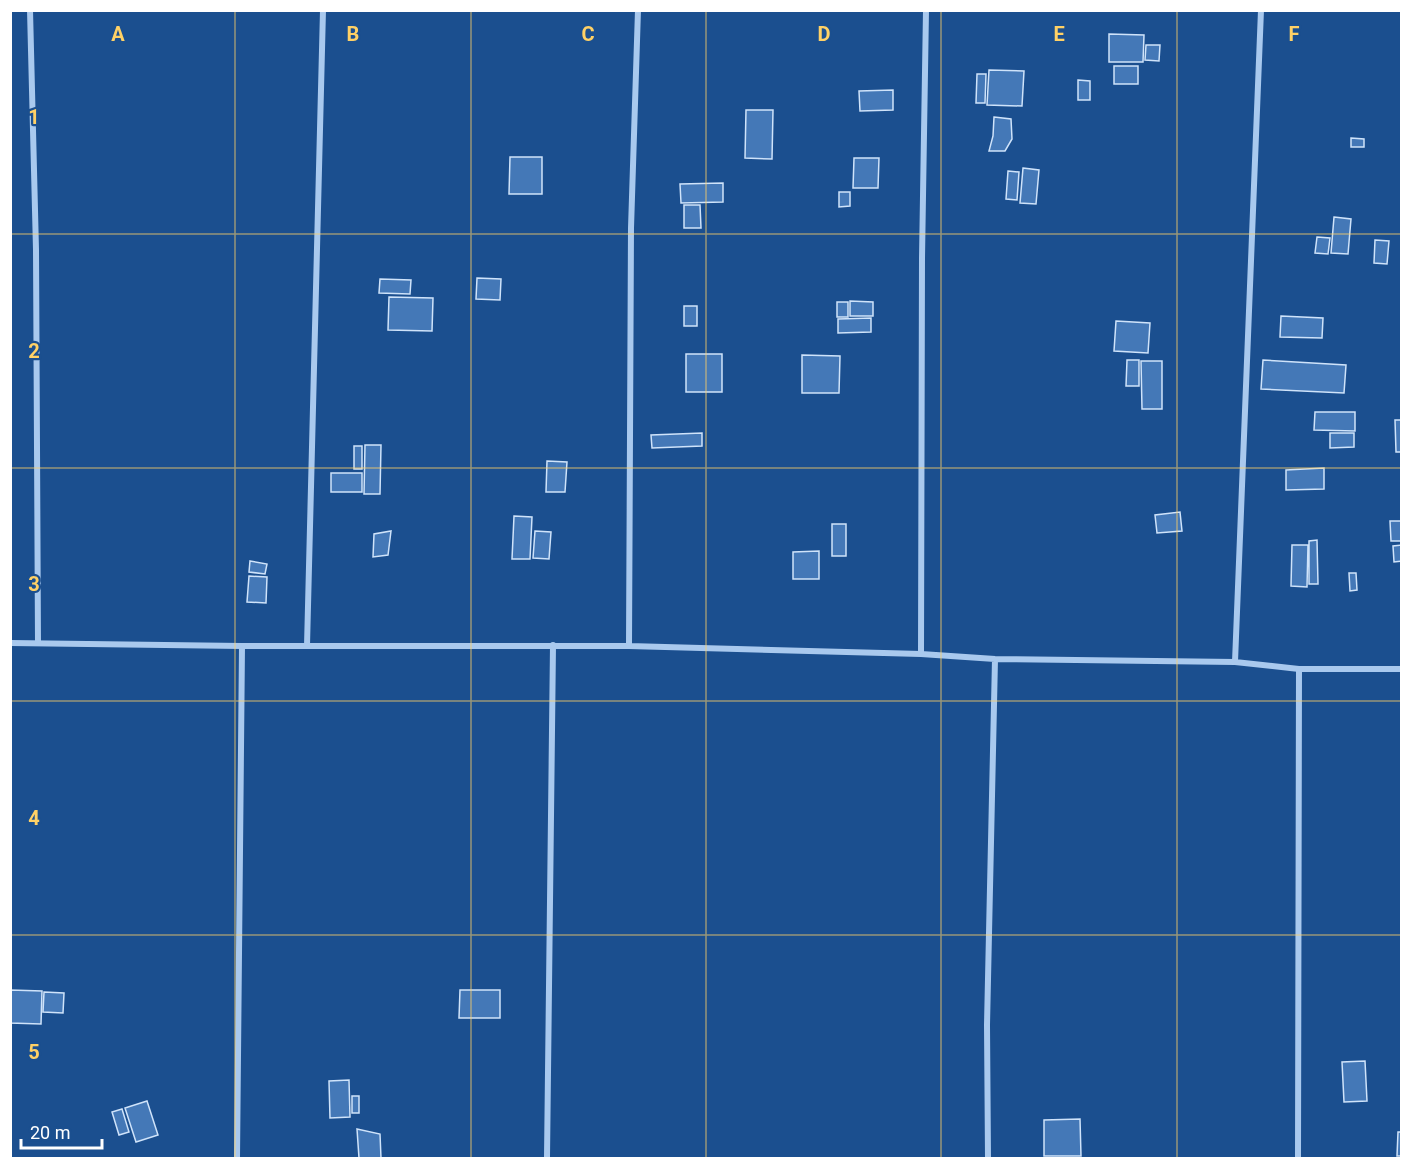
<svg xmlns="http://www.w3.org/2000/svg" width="1412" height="1169" font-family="Roboto,sans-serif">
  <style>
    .building { fill: #4478b7; stroke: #cfe3fa; stroke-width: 1.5 }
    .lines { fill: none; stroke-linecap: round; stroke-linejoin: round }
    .minor { stroke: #a9c9ee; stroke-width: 6 }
    .grid { fill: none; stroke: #ffd166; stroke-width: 1.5; stroke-opacity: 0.55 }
    .grid-label { font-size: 20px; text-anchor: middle; font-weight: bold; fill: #ffd166; stroke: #1b4f8f; stroke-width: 4.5; stroke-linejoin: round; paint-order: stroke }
  </style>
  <rect width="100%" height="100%" fill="#1b4f8f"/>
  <!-- building -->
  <path class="building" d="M1109,34L1144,35L1143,62H1109Z
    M1146,45H1160L1159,61L1145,60Z
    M1114,66H1138V84H1114Z
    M989,70L1024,71L1022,106L987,105Z
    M977,74H986L985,103H976Z
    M1078,80L1090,81V100H1078Z
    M893,90V110L860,111L859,91Z
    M746,110H773L772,159L745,158Z
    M994,117L1011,119L1012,139L1005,151H989L993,136Z
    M1351,138L1364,139V147H1351Z
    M510,157H542V194H509Z
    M854,158H879L878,188H853Z
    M1023,168L1039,170L1036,204L1020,203Z
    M1008,171L1019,172L1017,200L1006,199Z
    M723,183V202L681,203L680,184Z
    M839,192H850V206L839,207Z
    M684,205H700L701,228H684Z
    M1334,217L1351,219L1348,254L1331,253Z
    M1317,237L1330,238L1328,254L1315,253Z
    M1375,240L1389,241L1387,264L1374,263Z
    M477,278L501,279L500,300L476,299Z
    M380,279L411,280L410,294L379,293Z
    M389,297L433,298L432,331L388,330Z
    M850,301L873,302V316H850Z
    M837,302H848V317H837Z
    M684,306H697V326H684Z
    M1281,316L1323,318L1322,338L1280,337Z
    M871,318V332L838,333V319Z
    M1116,321L1150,323L1148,353L1114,351Z
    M686,354H722V392H686Z
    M802,355L840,356L839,393H802Z
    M1127,360H1139V386H1126Z
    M1263,360L1346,365L1344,393L1261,389Z
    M1141,361H1162V409H1142Z
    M1315,412H1355V431L1314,430Z
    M1395,420H1402V452H1396Z
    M702,433V446L652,448L651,435Z
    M1330,433H1354V447L1330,448Z
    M365,445H381L380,494H364Z
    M354,446H362V469H354Z
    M547,461L567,462L565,492H546Z
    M1324,468V489L1286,490V470Z
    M331,473H362V492H331Z
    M1180,512L1182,531L1157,533L1155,515Z
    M514,516L532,517L530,559H512Z
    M1390,521H1402V541H1391Z
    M832,524H846V556H832Z
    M391,531L388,555L373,557L374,534Z
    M535,531L551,532L549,559L533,558Z
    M1317,540L1318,584H1309V541Z
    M1292,545H1308L1307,587L1291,586Z
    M1402,545V561L1394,562L1393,546Z
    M819,551V579H793V552Z
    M250,561L267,564L265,574L249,572Z
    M1349,573H1356L1357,590L1350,591Z
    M249,576L267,577L266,603L247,602Z
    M10,990L42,991L41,1024L10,1023Z
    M460,990H500V1018H459Z
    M44,992L64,993L63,1013L43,1012Z
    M1365,1061L1367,1101L1344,1102L1342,1062Z
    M349,1080L350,1117L330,1118L329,1081Z
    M352,1096H359V1113H352Z
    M147,1101L158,1135L136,1142L125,1108Z
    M122,1109L129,1132L119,1135L112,1112Z
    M1080,1119L1081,1156H1044V1120Z
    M357,1129L380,1134L381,1158H359Z
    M1398,1132H1402V1156H1397Z"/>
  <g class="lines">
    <!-- minor -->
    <path class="minor" d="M30,10L36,250L38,643
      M10,643L242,646H629L921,654L995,659L1235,662L1299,669H1402
      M307,646L323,10
      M629,646L631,228L638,10
      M921,654L922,258L926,10
      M1235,662L1261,10
      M237,1158L242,646
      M547,1158L553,645
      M988,1158L987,1025L995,659
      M1298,1158L1299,669"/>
  </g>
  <!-- grid -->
  <path class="grid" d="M235,10V1158M471,10V1158M706,10V1158M941,10V1158M1177,10V1158M10,234H1402M10,468H1402M10,701H1402M10,935H1402"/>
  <g class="grid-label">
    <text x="118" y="41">A</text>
    <text x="353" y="41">B</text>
    <text x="588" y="41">C</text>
    <text x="824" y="41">D</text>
    <text x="1059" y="41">E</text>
    <text x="1294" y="41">F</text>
    <text x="34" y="124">1</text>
    <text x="34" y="358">2</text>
    <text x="34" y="591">3</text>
    <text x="34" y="825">4</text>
    <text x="34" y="1059">5</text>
  </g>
  <!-- border -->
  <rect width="1412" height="1169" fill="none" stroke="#ffffff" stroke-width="24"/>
  <!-- scale -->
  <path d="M21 1139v9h81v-9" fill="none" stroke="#ffffff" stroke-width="3"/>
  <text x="30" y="1139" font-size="18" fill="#ffffff" stroke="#1b4f8f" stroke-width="4.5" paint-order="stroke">20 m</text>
</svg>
